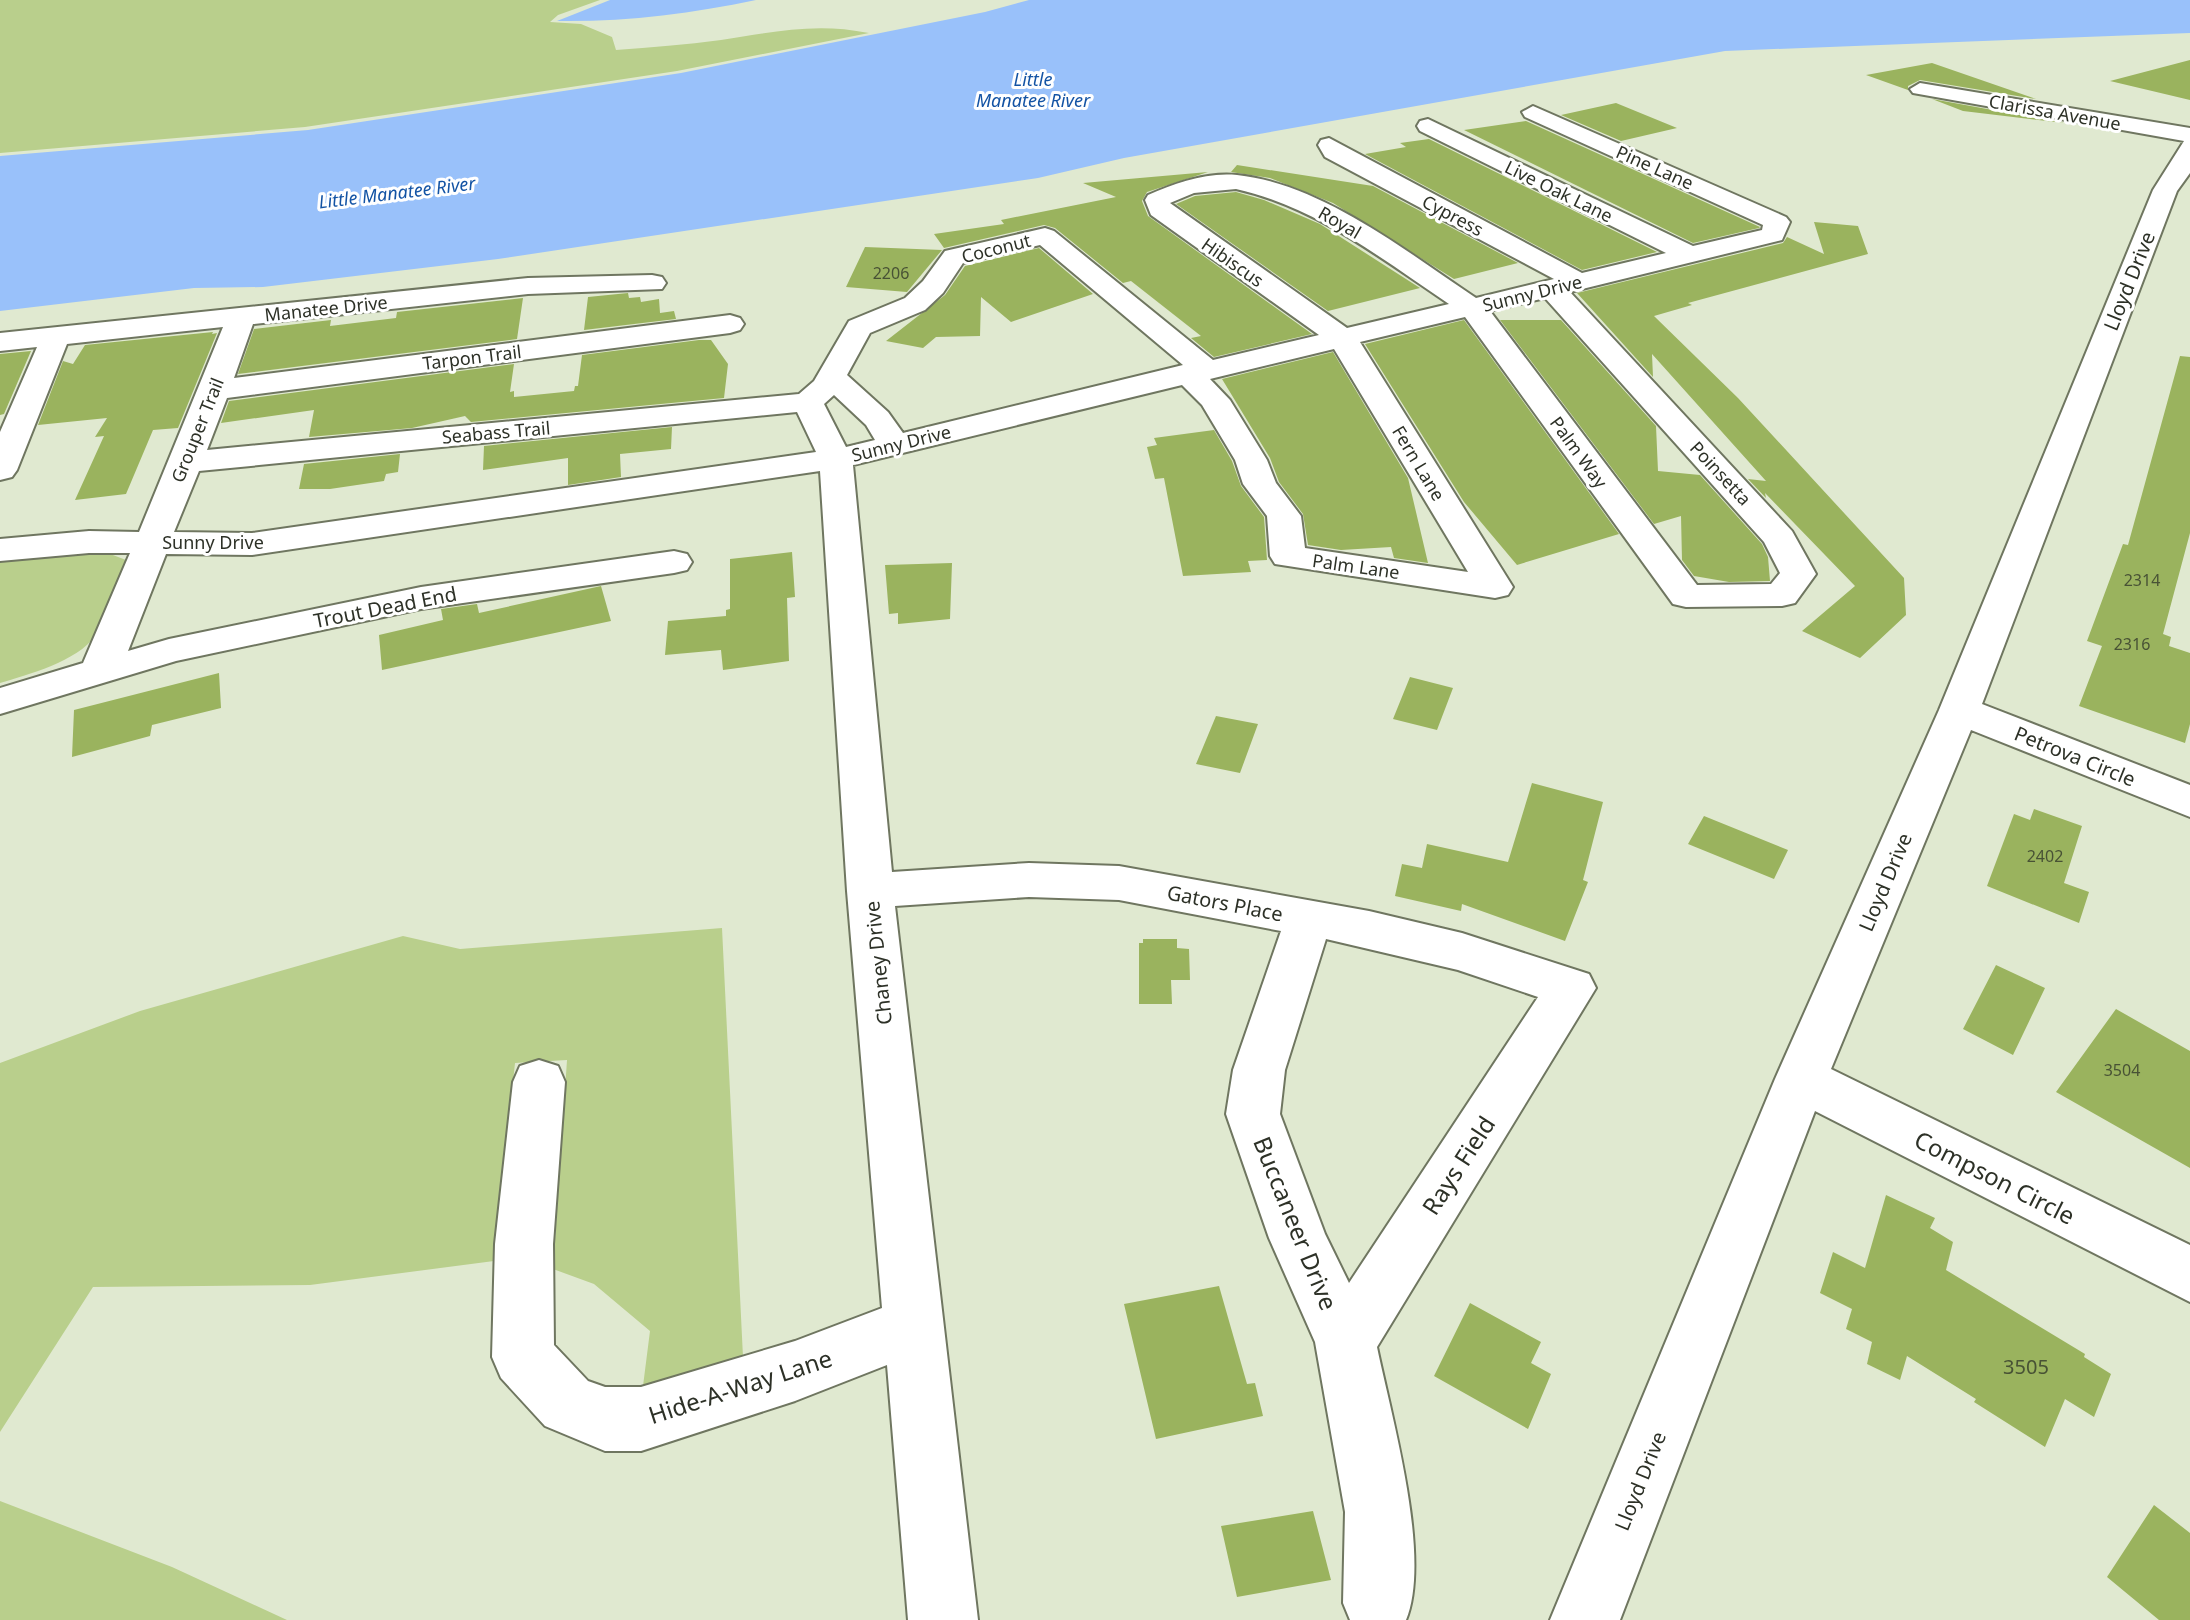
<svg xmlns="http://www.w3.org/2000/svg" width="2190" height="1620" font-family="'Noto Sans',sans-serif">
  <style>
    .green { fill: #b9cf8c }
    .water { fill: #99c1fa }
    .building { fill: #9ab35e }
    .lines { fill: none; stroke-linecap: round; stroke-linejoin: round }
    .minor-casing { stroke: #6f7660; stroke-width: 4 }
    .minor { fill: #fff; fill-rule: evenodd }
    .labels { text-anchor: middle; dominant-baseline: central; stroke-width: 6; stroke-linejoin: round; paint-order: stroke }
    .number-label { font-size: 16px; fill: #485235 }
    .far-water-label { font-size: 18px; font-style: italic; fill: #1353a4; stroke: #fff }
    .far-street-label { font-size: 18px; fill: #2d3127; stroke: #fff }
    .street-label { font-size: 20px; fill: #2d3127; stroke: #fff }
    .near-number-label { font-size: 20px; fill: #485235 }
    .near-street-label { font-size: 24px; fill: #2d3127; stroke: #fff }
  </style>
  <rect width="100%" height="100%" fill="#e0e9d0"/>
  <!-- green -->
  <path class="green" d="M0,0H600L558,15L550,22L581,24L612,37L616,50C651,47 686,45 721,40C774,32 815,22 869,33L677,71L305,127L0,153Z
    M88,551L105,552L126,560C116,584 109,615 95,636C78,661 27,675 0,683V562Z
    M722,928L743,1357L643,1386L650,1331L594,1284L553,1269L567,1060L515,1063L494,1261L310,1285L93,1287L0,1432V1063L140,1011L403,936L460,949Z
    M0,1501L172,1567L287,1620H0Z"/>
  <!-- water -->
  <path class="water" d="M610,0H756C690,14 624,22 557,21Z
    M1029,0H2190V33L1725,51L1124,158L1038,178L498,259L263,287L194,288L0,311V156L308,130L681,73L985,12Z"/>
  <!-- building -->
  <path class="building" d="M2190,60V100L2110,81Z
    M1932,63L2036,99L1920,80L1908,86V90L1866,75Z
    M1932,99L2064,123L1963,111Z
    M1616,103L1677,128L1621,141L1561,115Z
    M1526,121L1760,227L1759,228L1693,243L1464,130Z
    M1429,139L1657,252L1582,270L1365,154L1406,147L1400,143Z
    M1237,165L1373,186L1518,263L1454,279L1333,203L1270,178L1231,172Z
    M1208,172L1147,192L1142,201L1148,216L1312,334L1214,357L1191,338L1201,336L1131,281L1123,283L1055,228L1044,225L944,248L934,234L1004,224L1001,220L1116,197L1083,183Z
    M1236,192L1264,200L1320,224L1420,288L1328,311L1176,204L1195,196Z
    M1814,222L1858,226L1868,254L1688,303L1692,305L1654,316L1738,398L1904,578L1906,615L1860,658L1802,631L1855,586L1765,493L1766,498L1748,479L1766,481L1652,354L1653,377L1577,293L1783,243L1787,237L1824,254Z
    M865,247L942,250L907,292L846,287Z
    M1039,248L1093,294L1011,322L981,297L980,336L936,337L923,348L886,341L945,295L965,266Z
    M628,293L629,298L640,297L641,302L659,299L660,313L674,311L676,319L584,330L588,297Z
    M523,298L517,339L238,374L254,329L331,320L330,326L396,318L397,312Z
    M1464,320L1619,534L1517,565L1464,502L1365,344Z
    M1500,320H1561L1656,426L1658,471L1700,475L1762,544L1768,557L1770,581L1729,582L1694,576L1682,560L1681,516L1654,524Z
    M213,332L212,334L217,333L178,428L153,430L126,494L75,500L104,436L95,437L107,418L38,425L63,361L73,364L85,345Z
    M699,340H711L728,364L724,398L471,422L465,416L412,428L309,437L314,410L221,423L229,401L514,364L510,392L514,391V397L574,391L575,386H578L582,355Z
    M31,351L4,414L0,415V354Z
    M1333,352L1408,478L1428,563L1394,558L1391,547L1341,550L1308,545L1303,514L1279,482L1270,458L1222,379Z
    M2180,356L2190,357V533L2163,634L2171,637L2169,646L2190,653V724L2185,743L2079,706L2102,646L2087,641L2123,544L2128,545Z
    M672,427L671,449L620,454L621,477L568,485V458L483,470L484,446Z
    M1214,430L1232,461L1241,486L1264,517L1267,560L1248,561L1251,572L1183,576L1164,478L1155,479L1147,447L1157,445L1154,438Z
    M400,454L398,472L386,474L384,481L330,489H299L304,464Z
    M792,552L795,597L787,598L789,661L723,670L721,650L665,655L668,621L726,616V610L730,609V559Z
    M952,563L950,619L898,624V613L889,614L885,565Z
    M601,586L611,621L382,670L379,635L443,620L441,609L477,604L479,613Z
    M219,673L221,708L152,725L150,736L72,757L74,710Z
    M1410,677L1453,688L1437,730L1393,719Z
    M1216,716L1258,724L1240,773L1196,764Z
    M1532,783L1603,802L1583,880L1588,882L1565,941L1462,904L1461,911L1395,896L1402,864L1422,868L1427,844L1508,862Z
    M2034,809L2082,826L2064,883L2089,892L2079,923L1987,886L2014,814L2030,820Z
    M1704,816L1788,850L1774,879L1688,844Z
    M1143,939H1177V948L1189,949L1190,980H1171L1172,1004H1139V943H1143Z
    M1996,965L2045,988L2013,1055L1963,1029Z
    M2116,1009L2190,1051V1168L2056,1092Z
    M1886,1195L1935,1218L1930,1228L1953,1242L1946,1270L2085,1354L2084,1357L2111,1374L2094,1417L2065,1399L2045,1447L1974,1402L1976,1399L1907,1356L1900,1380L1867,1364L1872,1342L1846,1329L1852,1309L1820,1293L1833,1252L1865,1268Z
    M1219,1286L1247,1384L1255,1383L1263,1416L1156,1439L1124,1304Z
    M1470,1303L1541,1342L1531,1363L1551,1374L1528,1429L1434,1376Z
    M2154,1505L2190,1533V1620H2159L2107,1577Z
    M1313,1511L1331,1580L1237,1597L1221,1526Z"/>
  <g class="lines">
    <defs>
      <path id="minor" d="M1920,83L2190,128V173L2177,191L1982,704L2190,785V817L1971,730L1831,1069L2190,1245V1302L1815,1111L1620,1620H1550L1775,1079L1939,710L2153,190L2184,141L1913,93L1910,89Z
        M1533,106L1786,217L1790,222L1782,240L1570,292L1792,531L1816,574L1795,603L1782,606L1686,607L1673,604L1465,317L1360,342L1513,587L1508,595L1495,598L1275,564L1270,556L1267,516L1243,484L1235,460L1202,405L1182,385L853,465L892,872L1029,863L1119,866L1369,911L1462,933L1589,974L1596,988L1377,1347C1391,1415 1432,1557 1406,1620H1350L1343,1603L1345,1512L1315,1342L1269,1238L1226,1114L1233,1070L1281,931L1119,900L1029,897L895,906L978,1620H908L887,1365L795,1401L641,1451H605L545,1426L501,1378L492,1357L495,1244L513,1082L520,1066L539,1060L558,1066L565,1082L553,1244L554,1345L588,1381L605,1387H641L795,1341L882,1308L847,891L820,471L252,555L166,554L128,651L169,639L421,587L674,551L687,554L692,562L687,570L674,573L421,609L176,661L0,714V688L83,663L130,553H89L0,561V539L89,531L139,532L223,327L67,344L17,470L12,477L0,480V432L37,347L0,351V333L528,278L652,275L662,277L666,283L662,289L528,294L253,324L234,378L730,315L740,318L744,324L740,330L730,333L227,398L207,450L799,394L814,381L849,321L905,298L923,281L945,251L1045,228L1054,231L1213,360L1319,335L1151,215L1145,200L1148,195C1176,183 1206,172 1237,175C1322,184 1407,252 1476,298L1554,279L1325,157L1318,145L1321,140L1329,138L1582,273L1666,253L1420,131L1417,126L1420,121L1428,119L1693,246L1762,230L1763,225L1525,117L1522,112ZM1236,189C1316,207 1382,259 1449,304L1347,328L1170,203L1194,193ZM1040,245L1183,365L903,433L888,412L847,375L870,333L925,310L943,293L963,263ZM1545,298L1764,542L1780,573L1771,584L1697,585L1490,311ZM1334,349L1468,572L1305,548L1301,516L1276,483L1267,460L1230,400L1210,379ZM834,395L866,425L875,440L846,447L824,404ZM797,412L816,452L252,533L174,532L199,471ZM1326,939L1458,970L1538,997L1349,1283L1325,1234L1280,1114L1285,1070Z"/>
    </defs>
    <!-- minor casing -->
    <use href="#minor" class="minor-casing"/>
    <!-- minor -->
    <use href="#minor" class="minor"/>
  </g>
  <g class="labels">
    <!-- number labels -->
    <g class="number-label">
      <text x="891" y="273">2206</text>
      <text x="2142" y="580">2314</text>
      <text x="2132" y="644">2316</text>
      <text x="2045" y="856">2402</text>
      <text x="2122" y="1070">3504</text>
    </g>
    <!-- far-water labels -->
    <g class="far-water-label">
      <text x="1033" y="79">Little<tspan x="1033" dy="21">Manatee River</tspan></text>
      <text transform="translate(397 192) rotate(-7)">Little Manatee River</text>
    </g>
    <!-- far-street labels -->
    <g class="far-street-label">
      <text transform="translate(2055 112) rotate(10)">Clarissa Avenue</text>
      <text transform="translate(1655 167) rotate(24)">Pine Lane</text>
      <text transform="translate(1559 191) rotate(26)">Live Oak Lane</text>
      <text transform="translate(1453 215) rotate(28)">Cypress</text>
      <text transform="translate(1340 222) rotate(30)">Royal</text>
      <text transform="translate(996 248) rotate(-14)">Coconut</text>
      <text transform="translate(1233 262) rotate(35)">Hibiscus</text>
      <text transform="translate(1532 293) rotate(-14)">Sunny Drive</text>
      <text transform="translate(326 308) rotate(-6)">Manatee Drive</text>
      <text transform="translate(472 357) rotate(-7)">Tarpon Trail</text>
      <text transform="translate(197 430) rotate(-68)">Grouper Trail</text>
      <text transform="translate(496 432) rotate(-5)">Seabass Trail</text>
      <text transform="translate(901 443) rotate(-14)">Sunny Drive</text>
      <text transform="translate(1579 452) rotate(54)">Palm Way</text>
      <text transform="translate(1419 463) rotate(59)">Fern Lane</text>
      <text transform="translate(1721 473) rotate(47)">Poinsetta</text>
      <text x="213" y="542">Sunny Drive</text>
      <text transform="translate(1356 566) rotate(8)">Palm Lane</text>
    </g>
    <!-- street labels -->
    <g class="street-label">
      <text transform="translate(2129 281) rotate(-68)">Lloyd Drive</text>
      <text transform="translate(385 607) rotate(-11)">Trout Dead End</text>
      <text transform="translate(2075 756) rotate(22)">Petrova Circle</text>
      <text transform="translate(1885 882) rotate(-67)">Lloyd Drive</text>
      <text transform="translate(1225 903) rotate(11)">Gators Place</text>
      <text transform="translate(878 963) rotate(-96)">Chaney Drive</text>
      <text transform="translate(1640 1481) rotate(-68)">Lloyd Drive</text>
    </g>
    <!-- near-number labels -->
    <g class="near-number-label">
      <text x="2026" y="1366">3505</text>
    </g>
    <!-- near-street labels -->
    <g class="near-street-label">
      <text transform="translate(1458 1165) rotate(-57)">Rays Field</text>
      <text transform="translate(1995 1177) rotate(27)">Compson Circle</text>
      <text transform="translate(1296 1223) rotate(68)">Buccaneer Drive</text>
      <text transform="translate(740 1386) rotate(-18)">Hide-A-Way Lane</text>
    </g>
  </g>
</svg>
